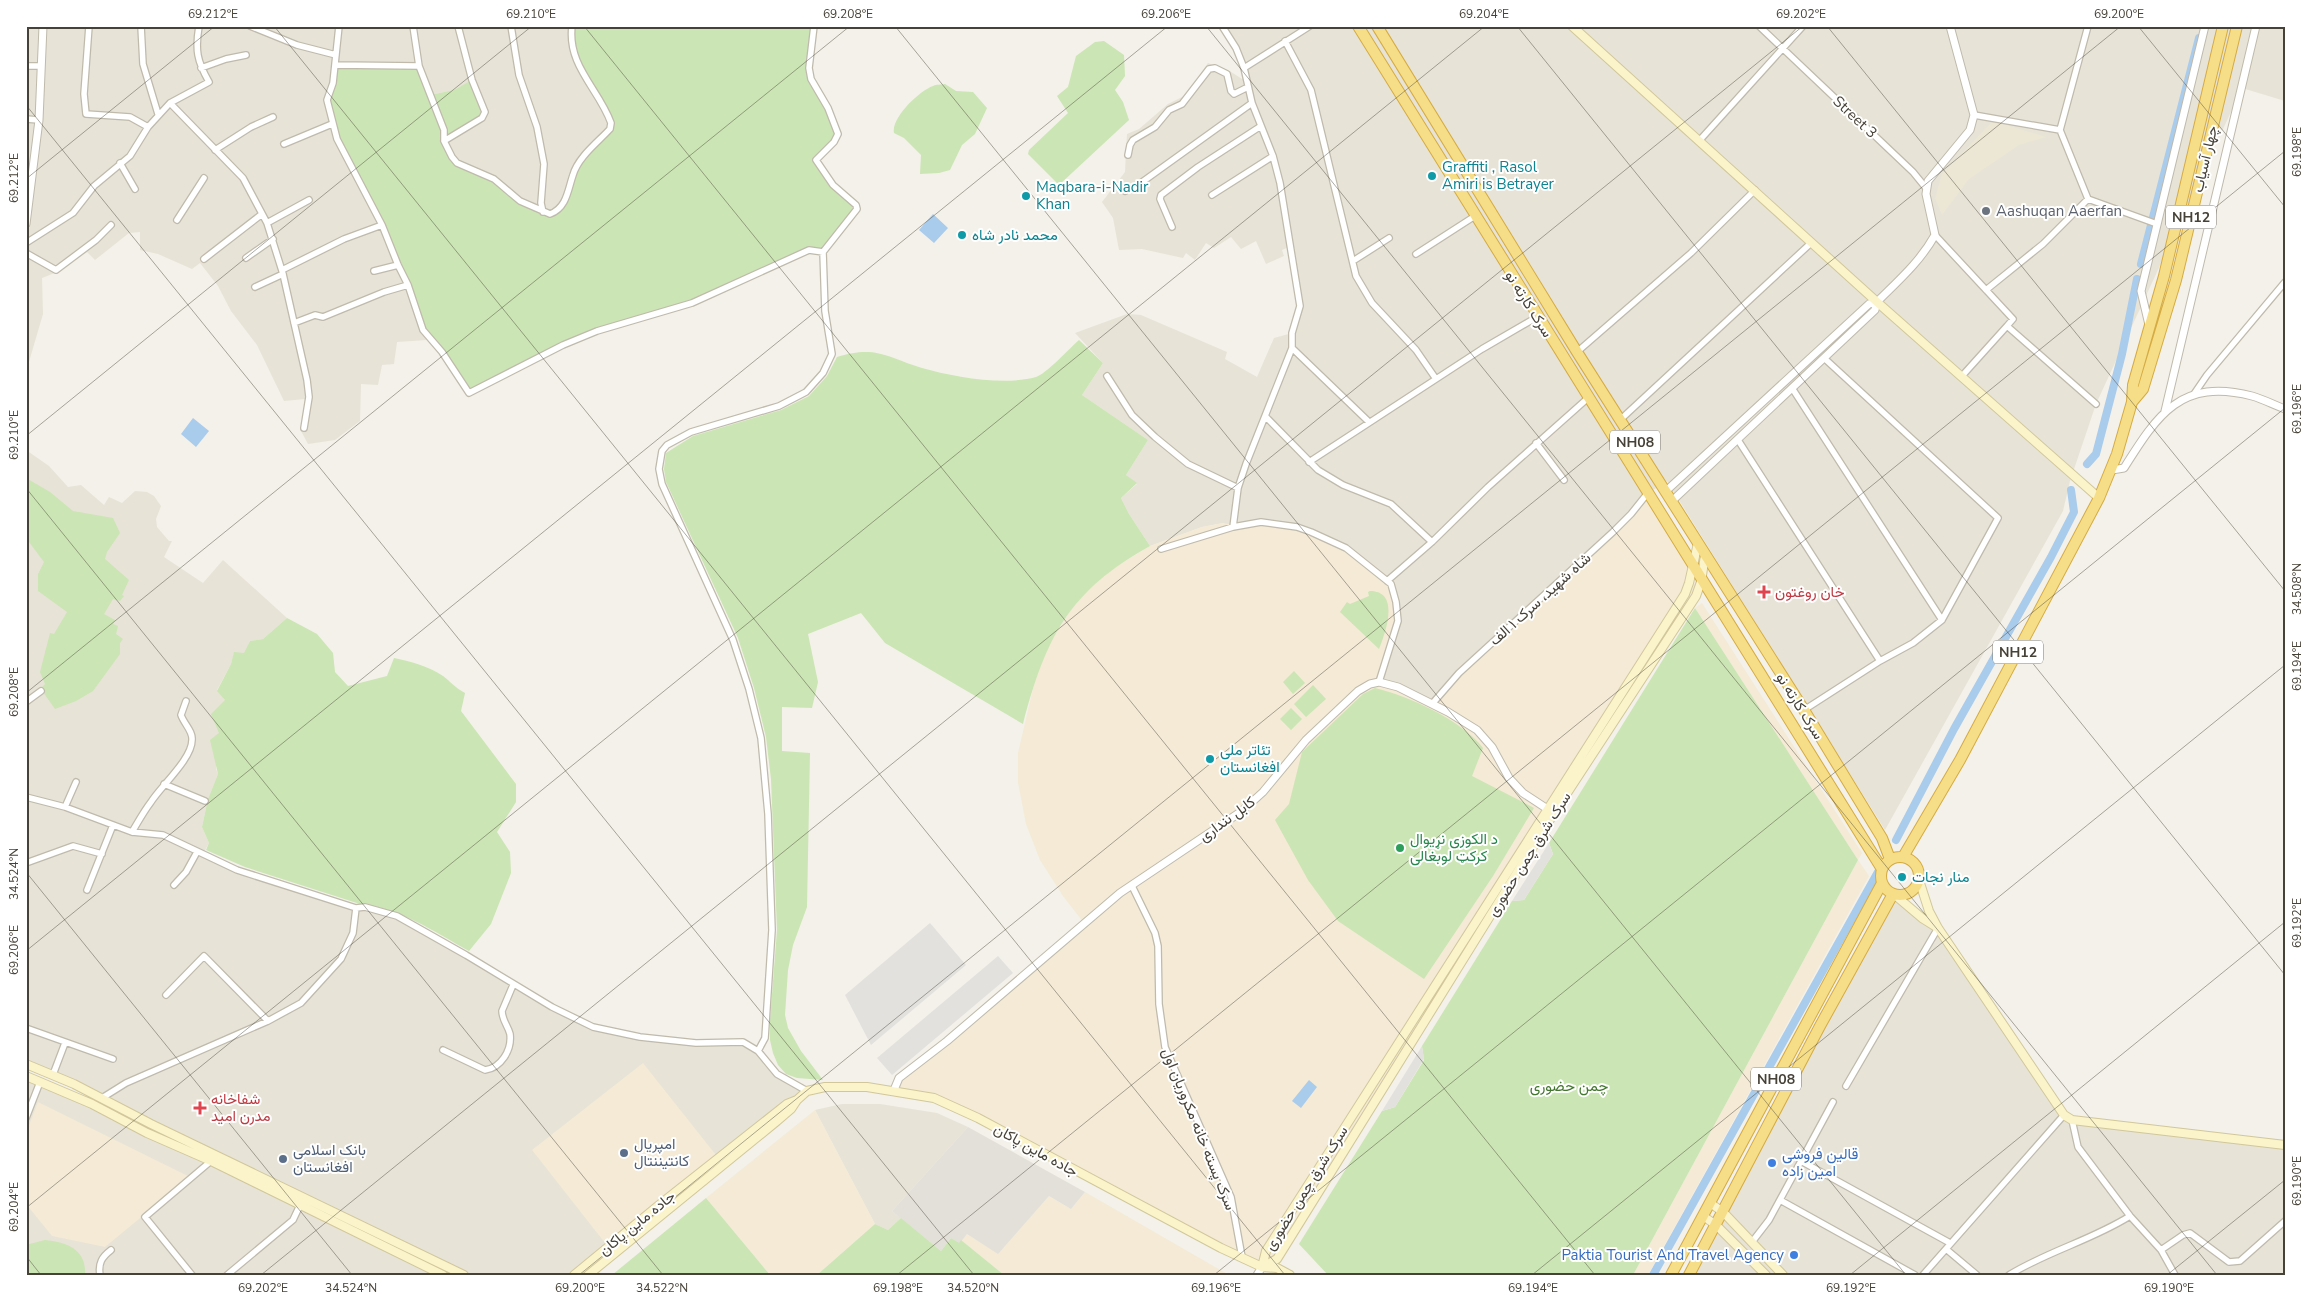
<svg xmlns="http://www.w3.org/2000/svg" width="2311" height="1301" font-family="'Nunito Sans',Vazirmatn,sans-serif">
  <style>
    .residential { fill: #e7e3d7 }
    .commercial { fill: #f4ead6 }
    .industrial { fill: #e3e0da }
    .education { fill: #ece7d4 }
    .green { fill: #cbe5b4 }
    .parking { fill: #e2e1dd }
    .water { fill: #a9cbec }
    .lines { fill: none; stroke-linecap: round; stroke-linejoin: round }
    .canal { stroke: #a9cbec; stroke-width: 8 }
    .minor-casing { stroke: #bfbaac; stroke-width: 8 }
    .tertiary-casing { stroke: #bfbaac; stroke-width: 9 }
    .secondary-casing { stroke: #d1c79b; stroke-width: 10 }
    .trunk-casing { stroke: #d5ab42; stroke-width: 12 }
    .minor { stroke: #fff; stroke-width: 5.5 }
    .tertiary { stroke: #fff; stroke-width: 7 }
    .secondary { stroke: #fbf4cb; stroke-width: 8 }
    .trunk { stroke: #f6de88; stroke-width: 10 }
    .ticks { fill: none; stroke: #474238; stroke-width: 1; stroke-opacity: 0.45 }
    .culture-dot { fill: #0f9aa8; stroke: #fff; stroke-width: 2 }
    .worship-dot { fill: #6b7280; stroke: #fff; stroke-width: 2 }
    .health-dot { fill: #e0444e; stroke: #fff; stroke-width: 2 }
    .leisure-dot { fill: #2e9e5b; stroke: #fff; stroke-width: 2 }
    .service-dot { fill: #5c6f8a; stroke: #fff; stroke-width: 2 }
    .shop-dot { fill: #3f7fe0; stroke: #fff; stroke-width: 2 }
    .labels { text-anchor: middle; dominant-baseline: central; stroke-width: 4; stroke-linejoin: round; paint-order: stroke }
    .shield { fill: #fff; stroke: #7e7b74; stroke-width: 1 }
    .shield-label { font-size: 14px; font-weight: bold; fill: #474238 }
    .street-label { font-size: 15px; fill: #474238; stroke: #fff }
    .culture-label { font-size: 15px; fill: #0d838f; stroke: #fff; text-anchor: start }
    .worship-label { font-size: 15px; fill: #5b616d; stroke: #fff; text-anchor: start }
    .health-label { font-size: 15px; fill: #be3a42; stroke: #fff; text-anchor: start }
    .leisure-label { font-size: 15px; fill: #27864d; stroke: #fff; text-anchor: start }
    .park-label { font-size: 15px; fill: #43762e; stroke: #fff }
    .service-label { font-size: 15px; fill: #4e5e75; stroke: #fff; text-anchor: start }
    .shop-label { font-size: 15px; fill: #366cbe; stroke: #fff; text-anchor: start }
    .neatline { fill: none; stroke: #474238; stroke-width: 2 }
    .ticks-label { font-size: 12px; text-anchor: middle; fill: #474238 }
  </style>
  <rect width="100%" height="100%" fill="#f3f1e9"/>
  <!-- residential -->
  <path class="residential" d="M26,26H572L611,123L555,212H543L457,163L444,141L472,81L454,90L430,95L382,225L426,340L397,342L394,364L382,365L378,385L361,384L360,421L335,440L308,444L301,431L305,399L284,401L257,345L231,311L218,286L200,263L192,269L158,254L140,250V232L129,233L95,260L87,252L57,272L42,278L43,314L26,372Z
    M1222,26H2285V101L2242,88L2096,404L2070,481L2063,511L1885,830L1667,481L1647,494L1631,514L1432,704L1379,682L1235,529L1223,523L1202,527L1150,546L1129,514L1121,498L1137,484L1126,475L1148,440L1082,395L1103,363L1075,333L1127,314L1141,315L1227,352L1225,359L1257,377L1274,338L1292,333L1300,306L1289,247L1282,250L1284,256L1266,264L1256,241L1241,249L1231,237L1214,248L1206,243L1195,260L1186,253L1183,258L1142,249L1119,250L1113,218L1102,202L1125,172L1127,134L1139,129L1168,104L1186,95L1208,63L1228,70L1242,79L1245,77L1244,68Z
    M26,450L49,466L68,487L81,485L104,505L109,497L122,503L135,491L147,492L154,496L161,506L156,519L157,527L169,541H172L164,557L203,583L223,560L287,618L263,639L250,641L245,653H234L231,664L217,690L225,700L219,733L216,769L218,774L208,799L202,827L209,843L203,854L237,870L356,908L365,907L397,916L513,985L593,1027L640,1037L696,1043L743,1042L758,1051L770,1067L807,1091L574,1275H464L26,1064Z
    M1893,894L1938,928L2044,1084L2073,1120L2285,1145V1275H1689Z
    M26,1076L443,1275H26Z
    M842,1104H880L937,1113L968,1127L892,1211L901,1218L888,1230L875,1224L815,1110Z"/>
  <!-- commercial -->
  <path class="commercial" d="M1647,494L1701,582L1277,1259L1262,1267L934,1098L894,1090L895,1085L1084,923L1063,896L1040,860L1026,824L1018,782V753L1036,676L1051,641L1070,611L1092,585L1114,568L1150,546L1202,527L1223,523L1232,525L1261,522L1297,527L1346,548L1391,584L1398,621L1379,682L1432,704L1459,673L1613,532Z
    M1702,603L1862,853L1858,860L1869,876L1648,1275H1633L1858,860L1695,608Z
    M643,1063L716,1155L605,1243L532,1150Z
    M38,1102L190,1177L105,1247L52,1236L26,1204V1133Z
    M815,1110L875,1224L817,1275H770L706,1198Z
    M1085,1192L1229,1275H1004L961,1240L967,1234L998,1253L1049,1196L1071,1209Z"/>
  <!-- industrial -->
  <path class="industrial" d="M968,1127L1085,1192L1071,1209L1049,1196L998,1254L967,1234L959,1244L951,1238L941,1251L892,1211Z"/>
  <!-- education -->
  <path class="education" d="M1993,121L2046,137L2019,145L1969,179L1942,215L1935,198L1942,174Z"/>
  <!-- green -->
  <path class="green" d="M572,26H814L809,68L838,134L817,164L857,209L823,252L815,250L697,299L597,331L469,393L442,352L427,336L382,225L337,139L327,100L335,65L419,66L430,95L454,90L472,80L483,105L482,118L444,141L451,157L494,179L520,201L550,214L559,209L573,173L611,124L578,67Z
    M1104,41L1124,55L1125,76L1115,90L1123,102L1129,120L1059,185L1028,154L1029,150L1068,113L1057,96L1068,87L1076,56L1095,42Z
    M945,84L956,91L973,92L987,108L975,134L962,145L950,170L939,173L920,174L921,155L904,138L894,133C891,118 919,91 933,86C936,84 941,85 945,84Z
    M1079,340L1103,363L1082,395L1148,440L1126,475L1137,483L1121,498L1129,514L1150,546C1069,591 1046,637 1023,724L885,643L861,613L808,634L818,682L812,708L782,707V751L810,753L807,907L793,945L788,970L785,1015L788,1028L801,1051L823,1080L797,1078L786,1074L778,1065L773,1053L770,1040V1021L777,930L771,779L766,737L754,688L738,638L666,482L664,469L666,453L693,436L781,410L809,396L827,376L837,357C876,345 886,357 922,368C953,377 1005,386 1036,377C1045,375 1071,347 1079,340Z
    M26,478L50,492L73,511L113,518L120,533L107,552L105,559L129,580L122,595L124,596L120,601L113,599L104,614L115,620L113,624L118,626L116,634L123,639L120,643V654L93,691L76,701L55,709L43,692L45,690L42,687L45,684L40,672L50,633L54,634L67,612L38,591V574L44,562L26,538Z
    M1370,591C1401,591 1385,634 1379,649L1340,612L1347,602L1350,604L1369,596L1368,592Z
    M1695,608L1858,860L1633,1275H1328L1299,1244L1382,1111L1395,1107L1424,1060L1422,1046L1512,901L1524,900L1553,854L1549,843Z
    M287,618L317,634L333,653L335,672L348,686L387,676L394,658C412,662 428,666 443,676C451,682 454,687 465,693L461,711L516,784V802L497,832L510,852L511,873L491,924L469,951C433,931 400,908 360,904L245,867L206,850L209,843L202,827L208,799L218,774L210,740L219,733L211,714L225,700L217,691L231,664L234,652L244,653L250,641L263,639Z
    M1294,671L1305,683L1293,694L1283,682Z
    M1313,685L1326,699L1306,717L1294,704Z
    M1375,688C1408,696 1462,720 1483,748L1472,776L1534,808L1493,876L1424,979L1338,921L1308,880L1275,820L1289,804L1302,752L1363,694Z
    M1291,708L1302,719L1291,730L1280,719Z
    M706,1198L770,1275H612Z
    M901,1218L941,1251L951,1238L959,1243L961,1240L1004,1275H817L875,1224L888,1230Z
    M45,1240C66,1242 87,1249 85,1275H26V1245Z"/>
  <!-- parking -->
  <path class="parking" d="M1549,843L1553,854L1524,900L1512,901Z
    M930,923L966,965L871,1045L845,995Z
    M998,956L1013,973L892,1075L877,1058Z
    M1422,1046L1424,1059L1395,1107L1382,1111Z"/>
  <!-- water -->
  <path class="water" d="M933,214L948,228L934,243L919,230Z
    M193,418L209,431L196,447L181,434Z
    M1309,1080L1317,1087L1301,1108L1292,1101Z"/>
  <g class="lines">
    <!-- canal -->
    <path class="canal" d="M2141,264L2199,38
      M2087,464L2096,454L2122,354L2137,279
      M1896,840L1954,729L2051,557L2074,512L2071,490
      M1653,1275L1878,872"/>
    <defs>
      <path id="minor" d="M89,26L84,94L86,114L130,117L148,127
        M141,26L143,64L158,114
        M250,26L297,45L336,55
        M339,26L333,83L327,100L337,139L382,225L398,265L408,285L423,330L442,352L469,393L563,345L597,331L692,303L809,250L823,252
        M413,26L419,66L444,130V141L452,157L457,163L494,179L520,201L550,214C567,208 568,189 573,175C578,157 598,142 610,129L611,123C599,89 567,66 572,26
        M511,26L519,75L537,127L544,164L541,203L543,212
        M1222,26L1236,48L1244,68L1252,103L1273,156L1280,183L1300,306L1292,333V348L1246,464L1238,488L1233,527L1261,522L1297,527L1311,532L1346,548L1391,584L1396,602L1398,621L1379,682
        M1759,26L1913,172L1926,188
        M1285,41L1311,90L1356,276L1372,303L1416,350L1436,379
        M335,65L419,66
        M26,66H41
        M201,68L226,59L246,55
        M1244,68L1310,26
        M170,103L243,178L267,223L283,274L307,380L309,397L304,428
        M1974,115L2060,130L2088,199L2157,224
        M26,119L39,120
        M2060,130L2088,26
        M444,141L482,118L485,112L472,80L458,26
        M1699,141L1803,26
        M284,144L332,124
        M215,150L251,127L273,117
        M1128,155L1130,145L1133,140L1155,127L1169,110L1182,104L1209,69L1215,68L1227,74L1231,91L1234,94L1248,87
        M120,163L135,189
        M1125,191L1138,185L1252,103
        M1212,195L1273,156
        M177,220L204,178
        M267,223L309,200
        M1172,227L1160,199L1161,195L1198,167L1261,126
        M1935,235L2013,319L2007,326L2096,404
        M26,243L73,213L94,186L130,156L148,127L170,103L209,82C197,61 195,50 199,26
        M26,253L56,270L96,240L111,225
        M1416,254L1475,216
        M246,258L273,239
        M204,259L262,214
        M1353,261L1389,238
        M282,270L344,239L382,225
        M374,271L398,265
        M255,287L283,274
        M1986,290L2043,244L2088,199
        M294,323L315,315L323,317L384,292L408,285
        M1292,348L1369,422
        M1577,352L1691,253L1755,190
        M1107,376L1132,415L1155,437L1188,464L1238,488
        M1962,376L2007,326
        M1792,388L1942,620
        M2194,394L2207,375L2285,282
        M1266,417L1318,470L1343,485L1391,504L1432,542
        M1620,420L1811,243
        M1738,440L1880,661
        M1536,443L1564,480
        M1309,462L1482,349L1537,317
        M1161,549L1233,527
        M1387,581L1432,542L1488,487L1588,398
        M26,702L41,691
        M1432,704L1459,673L1613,532L1631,514L1647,494
        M1804,710L1880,661L1913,643L1942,620L1998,518L1824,358
        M164,784L205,801
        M26,797L65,807L132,832L163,835L237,870L356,908L365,907L397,916L466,955L552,1007L593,1027L640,1037L696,1043L743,1042L758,1051L777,1074L807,1091
        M65,807L76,782
        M132,832C138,822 144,811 151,802C161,786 192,759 192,740C193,731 184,724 181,715L186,701
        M26,863L73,846L102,854
        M174,885L186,872L197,852
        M1132,886L1155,933L1158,946L1159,1004L1165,1047L1231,1197L1242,1257
        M87,890L113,825
        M166,995L204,956L268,1021
        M26,1028L113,1059
        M443,1050L485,1070C501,1068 512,1050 510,1034C508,1026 502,1020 502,1011L513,985
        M758,1051L765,1038L772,930L768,814L761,738L749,689L733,640L662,484L659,469L662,451L667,445L691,432L779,406L806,392L823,373L832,354L825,311L823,252L857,209L856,205L833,185L816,160L834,142L838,134L828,108L811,79L809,68L814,26
        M50,1074L54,1072L65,1043
        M1846,1086L1938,928
        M102,1098L126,1083L268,1021L301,1003L341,959L353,933L356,908
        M26,1118L40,1082
        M2072,1120L2078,1147L2130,1216L2161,1250L2175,1275
        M1801,1161L1950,1243
        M1780,1200L1915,1275
        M1752,1242L1769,1220L1833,1102
        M1946,1249L1977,1275
        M2161,1250L2183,1235L2190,1233L2229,1262L2240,1261L2285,1221
        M100,1275C98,1263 102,1257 111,1250
        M192,1275L145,1217L211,1161
        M227,1275L293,1220L301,1203
        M1923,1275L2064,1115
        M2009,1275C2048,1251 2092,1240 2130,1216"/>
      <path id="tertiary" d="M26,224L39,120L43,26
        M2149,325L2141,291L2205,26
        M2165,411L2256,26
        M2112,470L2124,468C2158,414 2181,378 2252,396C2263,399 2274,405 2285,409
        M1666,491L1869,304L1877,302C1898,281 1920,262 1935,235L1926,194L1928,181L1970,130L1974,115L1950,26
        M1672,501L1875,310L1877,302
        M894,1090L899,1078L947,1041L1120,893L1242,811L1263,792L1306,740L1358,691L1370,684L1379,682L1398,687L1448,712L1477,730L1492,747L1509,778L1523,793L1552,812
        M1257,1275L1262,1267"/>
      <path id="secondary" d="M1572,26L1877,302L2099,498
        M1919,880L1929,911L1938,928L2064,1115L2072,1120L2285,1145
        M1896,896L1922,918L1938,928
        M26,1064L74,1084L151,1124L464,1275
        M26,1076L92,1104L147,1133L211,1161L443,1275
        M1710,1203L1723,1212L1783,1275
        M1703,1216L1716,1225L1766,1275
        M1262,1267L1266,1251L1685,594L1689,583L1698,543
        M1262,1267L1277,1259L1554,813L1696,596L1701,582L1705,555
        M574,1275L659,1205L787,1104L797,1100L807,1091L825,1087H867L934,1098L978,1118L1221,1248L1262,1267L1277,1268L1290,1275
        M588,1275L777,1121L791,1109L797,1100"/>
      <path id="trunk" d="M1358,26L1882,869
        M1377,26L1577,352L1804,710L1882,838L1890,859
        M2132,402L2143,389L2176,280L2237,26
        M1881 876a19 19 0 1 1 38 0a19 19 0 1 1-38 0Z
        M1903,857L1960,760L2099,498L2117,454L2132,402L2133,385L2164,276L2223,26
        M1671,1275L1882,883
        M1689,1275L1820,1026L1893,894"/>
    </defs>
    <!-- minor casing -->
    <use href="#minor" class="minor-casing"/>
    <!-- tertiary casing -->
    <use href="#tertiary" class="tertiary-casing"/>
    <!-- secondary casing -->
    <use href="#secondary" class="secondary-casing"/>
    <!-- trunk casing -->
    <use href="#trunk" class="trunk-casing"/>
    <!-- minor -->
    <use href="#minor" class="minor"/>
    <!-- tertiary -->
    <use href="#tertiary" class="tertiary"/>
    <!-- secondary -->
    <use href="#secondary" class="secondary"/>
    <!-- trunk -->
    <use href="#trunk" class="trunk"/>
  </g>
  <!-- ticks -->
  <path class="ticks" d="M274,26L1285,1275M584,26L1595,1275M895,26L1906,1275M1206,26L2217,1275M1517,26L2285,975M1827,26L2285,591M2138,26L2285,207M26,105L974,1275M26,179L215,26M26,436L532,26M26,488L663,1275M26,693L850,26M26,872L352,1275M26,951L1168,26M26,1208L1485,26M26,1256L41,1275M261,1275L1803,26M579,1275L2121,26M897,1275L2285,151M1214,1275L2285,408M1532,1275L2285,665M1850,1275L2285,922M2167,1275L2285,1180"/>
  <!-- markers -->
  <g class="culture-dot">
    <circle cx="1432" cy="176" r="5"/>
    <circle cx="1026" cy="196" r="5"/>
    <circle cx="962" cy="235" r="5"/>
    <circle cx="1210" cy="759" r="5"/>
    <circle cx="1902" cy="877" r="5"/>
  </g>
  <circle class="worship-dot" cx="1986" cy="211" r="5"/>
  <g class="health-dot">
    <path d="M1761.5 584.5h5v5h5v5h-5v5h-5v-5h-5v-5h5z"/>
    <path d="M197.5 1100.5h5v5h5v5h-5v5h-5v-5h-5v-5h5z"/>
  </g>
  <circle class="leisure-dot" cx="1400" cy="848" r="5"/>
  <g class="service-dot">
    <circle cx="624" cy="1153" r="5"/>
    <circle cx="283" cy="1159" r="5"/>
  </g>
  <g class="shop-dot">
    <circle cx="1772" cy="1163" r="5"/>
    <circle cx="1794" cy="1255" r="5"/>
  </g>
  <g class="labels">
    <!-- shield labels -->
    <g class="shield">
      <rect x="2166" y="205.5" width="50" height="23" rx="4"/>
      <rect x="1610" y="430.5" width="50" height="23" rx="4"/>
      <rect x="1993" y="640.5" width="50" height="23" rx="4"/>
      <rect x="1751" y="1067.5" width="50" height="23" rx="4"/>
    </g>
    <g class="shield-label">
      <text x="2191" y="217">NH12</text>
      <text x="1635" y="442">NH08</text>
      <text x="2018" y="652">NH12</text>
      <text x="1776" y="1079">NH08</text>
    </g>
    <!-- street labels -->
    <g class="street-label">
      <text transform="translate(1855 117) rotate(43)">Street 3</text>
      <text transform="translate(2205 159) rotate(-77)">چهار آسیاب</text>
      <text transform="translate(1529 304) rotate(58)">سرک کارته نو</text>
      <text transform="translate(1540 599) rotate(-42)">شاه شهید، سرک ۱ الف</text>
      <text transform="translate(1800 706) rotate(58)">سرک کارته نو</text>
      <text transform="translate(1227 819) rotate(-36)">کابل ننداری</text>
      <text transform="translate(1529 854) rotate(-58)">سرک شرق چمن حضوری</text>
      <text transform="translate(1199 1129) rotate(68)">سرک پسته خانه مکروریان اول</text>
      <text transform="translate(1036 1150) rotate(29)">جاده ماین پاکان</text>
      <text transform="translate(1306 1188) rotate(-58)">سرک شرق چمن حضوری</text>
      <text transform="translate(637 1223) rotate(-39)">جاده ماین پاکان</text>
    </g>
    <!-- culture labels -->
    <g class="culture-label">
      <text x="1442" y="167">Graffiti , Rasol<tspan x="1442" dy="17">Amiri is Betrayer</tspan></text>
      <text x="1036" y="187">Maqbara-i-Nadir<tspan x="1036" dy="17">Khan</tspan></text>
      <text x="972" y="235">محمد نادر شاه</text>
      <text x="1220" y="750">تئاتر ملی<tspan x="1220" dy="17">افغانستان</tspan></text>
      <text x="1912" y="877">منار نجات</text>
    </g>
    <!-- worship labels -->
    <g class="worship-label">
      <text x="1996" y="211">Aashuqan Aaerfan</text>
    </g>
    <!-- health labels -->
    <g class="health-label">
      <text x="1775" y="592">خان روغتون</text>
      <text x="211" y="1099">شفاخانه<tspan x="211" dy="17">مدرن امید</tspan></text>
    </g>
    <!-- leisure labels -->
    <g class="leisure-label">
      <text x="1410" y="839">د الکوزی نړیوال<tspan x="1410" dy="17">کرکټ لوبغالی</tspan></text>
    </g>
    <!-- park labels -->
    <g class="park-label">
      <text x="1569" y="1086">چمن حضوری</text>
    </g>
    <!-- service labels -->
    <g class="service-label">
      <text x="634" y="1144">امپریال<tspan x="634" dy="17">کانتیننتال</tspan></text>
      <text x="293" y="1150">بانک اسلامی<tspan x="293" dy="17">افغانستان</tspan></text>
    </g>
    <!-- shop labels -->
    <g class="shop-label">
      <text x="1782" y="1154">قالین فروشی<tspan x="1782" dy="17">امین زاده</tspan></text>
      <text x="1784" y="1255" text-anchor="end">Paktia Tourist And Travel Agency</text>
    </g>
  </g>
  <!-- border -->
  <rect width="2311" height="1301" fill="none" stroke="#ffffff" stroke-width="55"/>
  <rect x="28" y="28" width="2256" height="1246" class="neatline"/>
  <g class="ticks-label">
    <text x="213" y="18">69.212°E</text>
    <text x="531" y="18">69.210°E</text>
    <text x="848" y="18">69.208°E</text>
    <text x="1166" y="18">69.206°E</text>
    <text x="1484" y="18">69.204°E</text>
    <text x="1801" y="18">69.202°E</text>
    <text x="2119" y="18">69.200°E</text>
    <text transform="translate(2297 152) rotate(-90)" y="4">69.198°E</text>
    <text transform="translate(14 178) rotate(-90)" y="4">69.212°E</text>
    <text transform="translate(2297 409) rotate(-90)" y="4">69.196°E</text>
    <text transform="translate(14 435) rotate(-90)" y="4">69.210°E</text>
    <text transform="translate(2297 589) rotate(-90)" y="4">34.508°N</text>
    <text transform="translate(2297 666) rotate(-90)" y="4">69.194°E</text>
    <text transform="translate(14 692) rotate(-90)" y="4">69.208°E</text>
    <text transform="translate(14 874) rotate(-90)" y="4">34.524°N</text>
    <text transform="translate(2297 923) rotate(-90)" y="4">69.192°E</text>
    <text transform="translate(14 950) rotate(-90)" y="4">69.206°E</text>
    <text transform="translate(2297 1181) rotate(-90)" y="4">69.190°E</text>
    <text transform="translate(14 1207) rotate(-90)" y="4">69.204°E</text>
    <text x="263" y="1292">69.202°E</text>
    <text x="351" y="1292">34.524°N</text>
    <text x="580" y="1292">69.200°E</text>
    <text x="662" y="1292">34.522°N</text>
    <text x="898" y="1292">69.198°E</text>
    <text x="973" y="1292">34.520°N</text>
    <text x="1216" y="1292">69.196°E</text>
    <text x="1533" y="1292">69.194°E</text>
    <text x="1851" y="1292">69.192°E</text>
    <text x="2169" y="1292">69.190°E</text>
  </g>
</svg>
